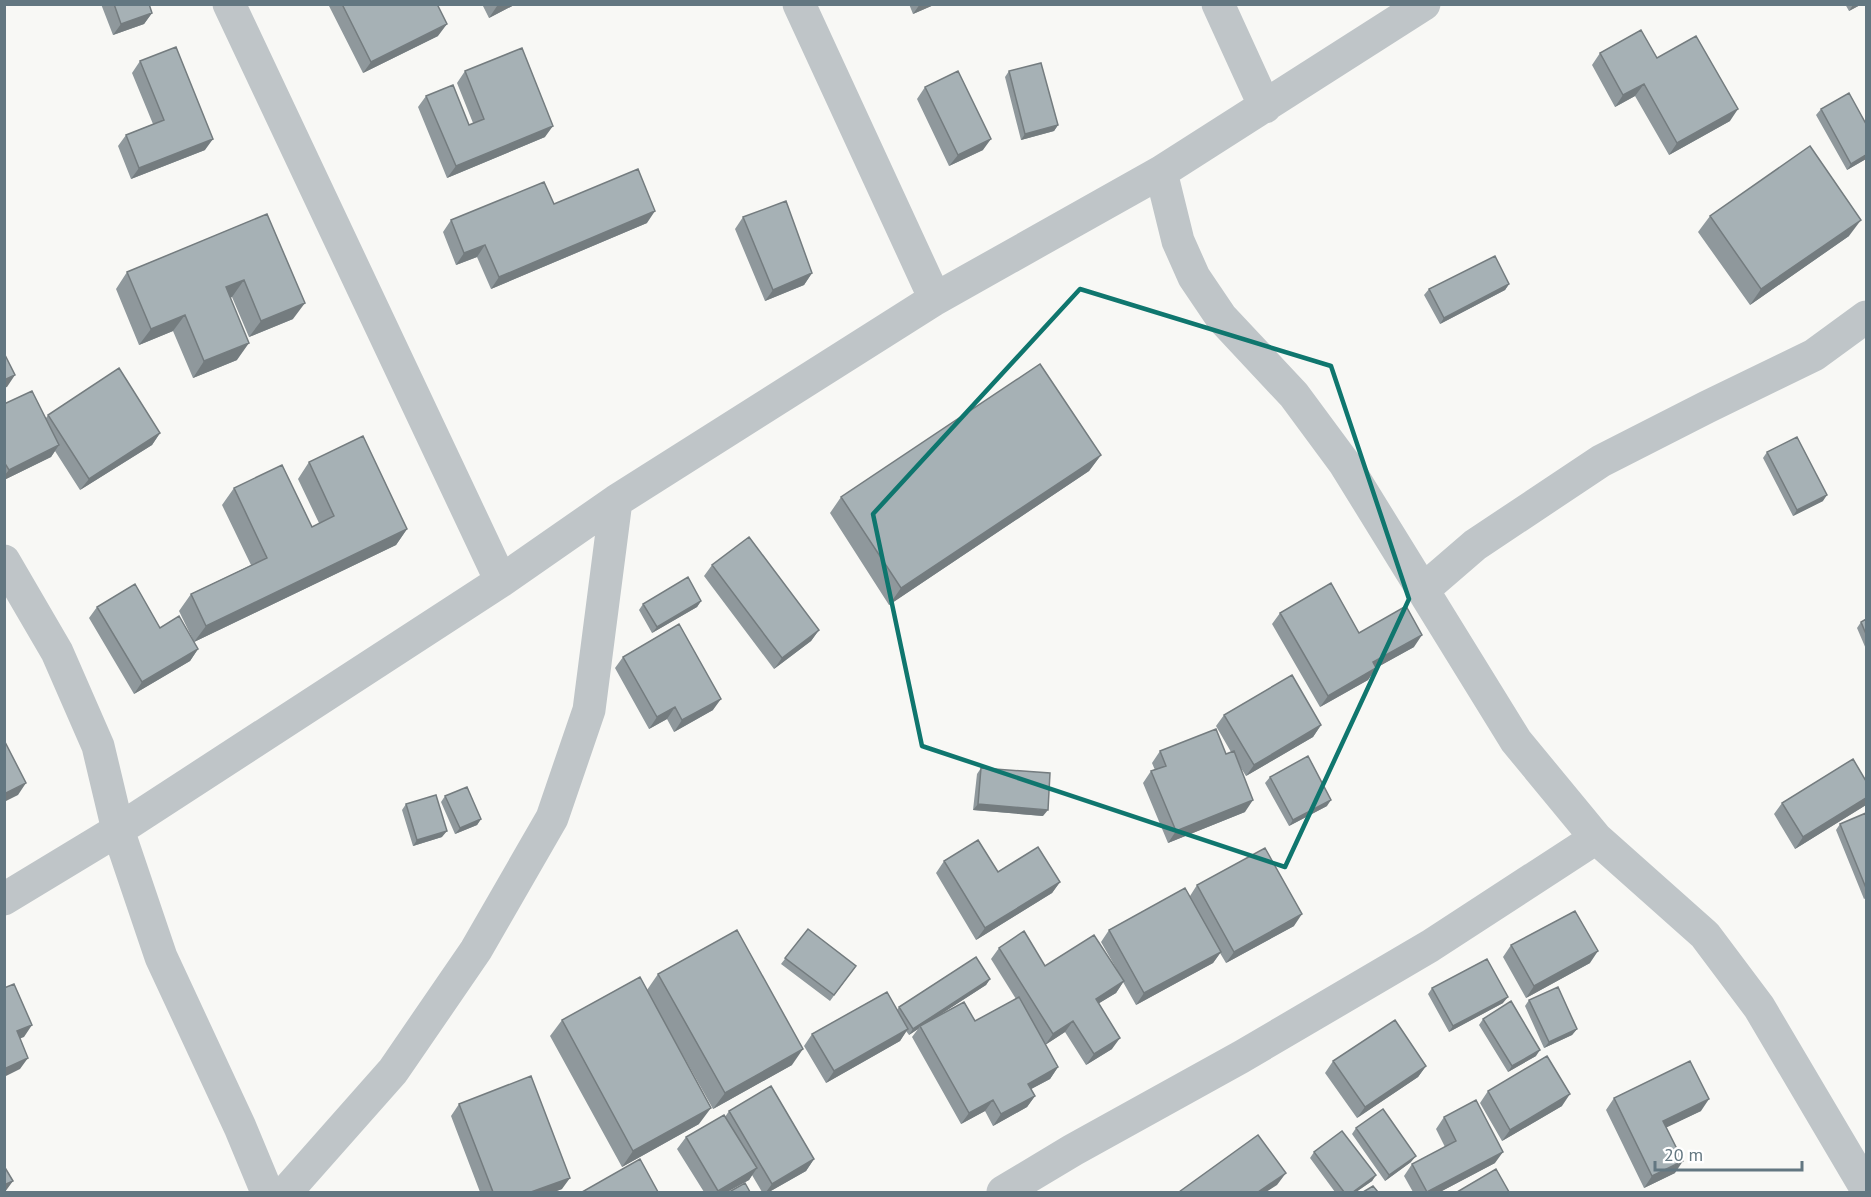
<svg xmlns="http://www.w3.org/2000/svg" width="1871" height="1197" font-family="'PT Sans',sans-serif">
  <style>
    .lines { fill: none; stroke-linecap: round; stroke-linejoin: round }
    .minor { stroke: #bfc5c8; stroke-width: 33 }
    .wall { fill: #8f989c }
    .shaded-wall { fill: #747c7f }
    .building { fill: #a6b1b5; stroke: #747c7f; stroke-width: 1.5 }
    .marked { fill: none; stroke: #0f766e; stroke-width: 4.5; stroke-linejoin: round }
  </style>
  <rect width="100%" height="100%" fill="#f8f8f5"/>
  <g class="lines">
    <!-- minor -->
    <path class="minor" d="M229,4L501,581
      M799,4L935,299
      M1218,4L1265,107
      M1161,172L1178,241L1194,277L1221,317L1294,395L1345,464L1516,741L1596,838L1705,935L1759,1007L1866,1188
      M4,561L57,652L98,746L118,830L161,957L240,1127L267,1192
      M1424,589L1475,545L1601,461L1707,407L1814,355L1866,317
      M4,899L118,830L501,581L616,501L935,299L1161,172L1424,4
      M286,1192L393,1071L476,950L552,818L589,710L616,501
      M1003,1192L1073,1150L1241,1057L1430,946L1596,838"/>
  </g>
  <!-- wall -->
  <path class="wall" d="M101,4H149L152,13L144,24L113,35Z
    M328,4H437L438,36L363,73Z
    M482,4H516L489,18Z
    M909,4H936L913,14Z
    M1845,4H1862L1849,11Z
    M1600,53L1657,58L1730,121L1669,155L1635,96L1615,107L1592,65Z
    M140,61L205,150L131,179L118,146L126,135L153,124L132,73Z
    M465,71L545,137L447,178L418,107L426,96L469,125L473,123L457,83Z
    M1009,71L1058,125L1054,131L1021,140L1005,77Z
    M925,87L983,150L949,166L917,99Z
    M1821,109L1866,159L1847,170L1816,115Z
    M554,204L647,223L491,289L477,257L456,265L443,232L451,220Z
    M267,214L293,319L249,337L232,297L230,298L237,360L193,378L173,331L139,345L116,289L127,272Z
    M1710,216L1849,236L1750,305L1698,232Z
    M743,217L812,273L804,285L765,301L735,229Z
    M1509,284L1505,290L1440,324L1424,295L1429,289Z
    M4,404L46,418L48,415L160,433L152,445L80,490L55,451L51,457L4,480Z
    M1767,452L1823,501L1793,516L1763,458Z
    M1101,455L1089,471L889,605L830,513L841,497Z
    M309,462L407,529L396,545L194,642L179,611L191,594L251,565L222,505L234,488L312,527L319,523L298,479Z
    M712,565L819,630L811,641L774,669L704,576Z
    M701,601L697,607L652,633L639,610L643,604Z
    M97,607L160,628L198,649L190,661L134,694L89,618Z
    M1280,613L1359,633L1414,647L1376,668L1368,680L1320,707L1272,624Z
    M1866,619V649L1857,628L1861,622Z
    M623,657L713,710L674,732L667,719L649,729L615,668Z
    M1224,715L1321,725L1313,737L1246,776L1239,765L1245,812L1168,843L1143,783L1151,771L1155,770L1152,763L1160,751L1226,754L1231,752L1216,726Z
    M981,768L1043,816L973,810L977,774Z
    M1270,777L1327,806L1289,826L1265,783Z
    M445,796L481,819L477,825L455,834L441,802Z
    M1782,803L1866,805L1795,849L1774,814Z
    M406,804L442,837L413,846L402,810Z
    M1866,813V898L1864,899L1836,830L1840,824Z
    M944,861L998,872L1060,882L1052,893L976,940L936,873Z
    M1197,885L1294,926L1226,963L1220,953L1213,963L1136,1005L1123,982L1116,993L1099,1003L1112,1049L1086,1065L1065,1032L1045,1045L1058,1067L1050,1079L1031,1089L1035,1096L1027,1107L993,1126L985,1111L961,1124L912,1037L918,1029L909,1035L906,1031L900,1041L826,1083L804,1046L812,1034L897,1010L899,1007L990,979L986,985L938,1016L975,1021L1016,999L991,959L999,948L1045,966L1120,975L1101,942L1109,930L1190,896Z
    M808,929L856,966L830,1001L781,964Z
    M1511,945L1590,963L1526,998L1503,957Z
    M658,974L792,1065L713,1109L663,1020L699,1124L622,1167L550,1036L562,1020L647,990Z
    M1432,988L1503,1003L1449,1032L1428,994Z
    M1529,1000L1577,1029L1572,1035L1544,1048L1525,1006Z
    M1483,1019L1536,1056L1508,1072L1479,1025Z
    M1333,1061L1426,1066L1418,1077L1357,1118L1325,1073Z
    M1488,1091L1562,1106L1502,1141L1480,1103Z
    M1614,1098L1701,1111L1666,1127L1675,1173L1644,1188L1606,1110Z
    M459,1104L562,1189L554,1192H480L451,1116Z
    M729,1111L814,1159L806,1171L769,1192H762L752,1175L749,1180L727,1192H704L677,1149L686,1137L725,1117Z
    M1444,1117L1495,1163L1440,1192H1413L1404,1176L1412,1164L1445,1147L1436,1129Z
    M1356,1128L1411,1162L1385,1181L1352,1134Z
    M1314,1152L1376,1175L1372,1181L1356,1192H1335L1310,1158Z"/>
  <!-- shaded-wall -->
  <path class="shaded-wall" d="M501,4H516L489,18L497,6Z
    M920,4H936L913,14Z
    M1855,4H1862L1849,11L1853,5Z
    M152,13L144,24L113,35L121,24Z
    M447,24L438,36L363,73L371,62Z
    M1644,84L1635,96L1615,107L1623,95Z
    M1738,109L1730,121L1669,155L1677,143Z
    M1058,125L1054,131L1021,140L1025,134Z
    M553,126L545,137L447,178L456,166Z
    M213,139L205,150L131,179L139,168Z
    M991,139L983,150L949,166L958,155Z
    M1866,155V159L1847,170L1851,164Z
    M655,211L647,223L491,289L499,277Z
    M1861,220L1849,236L1750,305L1761,289Z
    M485,245L477,257L456,265L464,253Z
    M812,273L804,285L765,301L773,290Z
    M244,280L232,297L215,304L226,287Z
    M1509,284L1505,290L1440,324L1444,318Z
    M305,303L293,319L249,337L261,321Z
    M185,315L173,331L139,345L151,329Z
    M249,343L237,360L193,378L204,361Z
    M15,375L7,387L4,388V380Z
    M160,433L152,445L80,490L89,479Z
    M59,445L51,457L4,480V476L9,470Z
    M1101,455L1089,471L889,605L901,588Z
    M1827,495L1823,501L1793,516L1797,510Z
    M407,529L396,545L194,642L206,626Z
    M701,601L697,607L652,633L657,627Z
    M819,630L811,641L774,669L782,658Z
    M1422,635L1414,647L1365,674L1373,662Z
    M198,649L190,661L134,694L142,682Z
    M1376,668L1368,680L1320,707L1328,696Z
    M721,699L713,710L674,732L682,720Z
    M675,707L667,719L649,729L657,717Z
    M1321,725L1313,737L1246,776L1254,765Z
    M26,783L18,795L4,802V794Z
    M1866,798V805L1795,849L1803,837Z
    M1253,800L1245,812L1168,843L1176,831Z
    M1331,800L1327,806L1289,826L1293,820Z
    M978,804L1048,810L1043,816L973,810Z
    M481,819L477,825L455,834L460,828Z
    M447,831L442,837L413,846L417,840Z
    M1060,882L1052,893L976,940L985,928Z
    M1302,914L1294,926L1226,963L1234,952Z
    M1598,951L1590,963L1526,998L1534,986Z
    M1221,952L1213,963L1136,1005L1144,993Z
    M990,979L986,985L921,1027L920,1026L918,1029L909,1035L913,1029Z
    M1124,981L1116,993L1088,1010L1096,999Z
    M1508,997L1503,1003L1449,1032L1453,1026Z
    M1073,1021L1065,1032L1045,1045L1053,1034Z
    M32,1025L24,1037L9,1043L17,1031Z
    M908,1029L900,1041L826,1083L834,1071Z
    M1577,1029L1572,1035L1544,1048L1549,1042Z
    M1120,1038L1112,1049L1086,1065L1094,1054Z
    M803,1049L792,1065L713,1109L725,1093Z
    M1540,1050L1536,1056L1508,1072L1512,1066Z
    M28,1058L20,1069L4,1077V1069Z
    M1426,1066L1418,1077L1357,1118L1365,1107Z
    M1058,1067L1050,1079L1020,1095L1028,1084Z
    M1570,1094L1562,1106L1502,1141L1510,1130Z
    M1035,1096L1027,1107L993,1126L1001,1114Z
    M1709,1099L1701,1111L1655,1133L1663,1121Z
    M993,1100L985,1111L961,1124L969,1113Z
    M711,1108L699,1124L622,1167L633,1151Z
    M1503,1152L1495,1163L1440,1192H1426Z
    M1416,1156L1411,1162L1385,1181L1389,1175Z
    M814,1159L806,1171L769,1192H766L772,1184Z
    M1683,1161L1675,1173L1644,1188L1652,1176Z
    M757,1168L749,1180L727,1192H717Z
    M1286,1173L1277,1185L1266,1192H1258Z
    M1376,1175L1372,1181L1356,1192H1353Z
    M570,1178L562,1189L554,1192H531Z
    M13,1181L5,1192H4V1185Z"/>
  <!-- building -->
  <path class="building" d="M114,4H149L152,13L121,24Z
    M342,4H437L447,24L371,62Z
    M1641,30L1657,58L1696,36L1738,109L1677,143L1644,84L1623,95L1600,53Z
    M176,47L213,139L139,168L126,135L164,120L140,61Z
    M522,48L553,126L456,166L426,96L453,85L469,125L484,119L465,71Z
    M1041,63L1058,125L1025,134L1009,71Z
    M958,71L991,139L958,155L925,87Z
    M1849,93L1866,124V155L1851,164L1821,109Z
    M1810,146L1861,220L1761,289L1710,216Z
    M638,169L655,211L499,277L485,245L464,253L451,220L544,182L554,204Z
    M786,201L812,273L773,290L743,217Z
    M267,214L305,303L261,321L244,280L226,287L249,343L204,361L185,315L151,329L127,272Z
    M1495,256L1509,284L1444,318L1429,289Z
    M4,353L15,375L4,380Z
    M1040,364L1101,455L901,588L841,497Z
    M119,368L160,433L89,479L48,415Z
    M32,391L59,445L9,470L4,462V404Z
    M363,436L407,529L206,626L191,594L267,558L234,488L282,465L312,527L334,516L309,462Z
    M1797,437L1827,495L1797,510L1767,452Z
    M749,537L819,630L782,658L712,565Z
    M688,577L701,601L657,627L643,604Z
    M1331,583L1359,633L1406,606L1422,635L1373,662L1376,668L1328,696L1280,613Z
    M135,584L160,628L179,616L198,649L142,682L97,607Z
    M1866,619V634L1861,622Z
    M679,624L721,699L682,720L675,707L657,717L623,657Z
    M1292,675L1321,725L1254,765L1224,715Z
    M1216,729L1226,754L1234,751L1253,800L1176,831L1151,771L1166,766L1160,751Z
    M4,740L26,783L4,794Z
    M1308,756L1331,800L1293,820L1270,777Z
    M1853,759L1866,781V798L1803,837L1782,803Z
    M981,768L1050,773L1048,810L978,804Z
    M467,787L481,819L460,828L445,796Z
    M436,795L447,831L417,840L406,804Z
    M1866,813V888L1840,824Z
    M978,840L998,872L1038,847L1060,882L985,928L944,861Z
    M1265,848L1302,914L1234,952L1197,885Z
    M1185,888L1221,952L1144,993L1109,930Z
    M1575,911L1598,951L1534,986L1511,945Z
    M808,929L856,966L834,995L785,958Z
    M737,930L803,1049L725,1093L658,974Z
    M1024,931L1045,966L1094,935L1124,981L1096,999L1120,1038L1094,1054L1073,1021L1053,1034L999,948Z
    M976,957L990,979L913,1029L899,1007Z
    M1487,959L1508,997L1453,1026L1432,988Z
    M640,977L711,1108L633,1151L562,1020Z
    M14,984L32,1025L17,1031L28,1058L4,1069V988Z
    M1558,987L1577,1029L1549,1042L1529,1000Z
    M887,992L908,1029L834,1071L812,1034Z
    M1019,997L1058,1067L1028,1084L1035,1096L1001,1114L993,1100L969,1113L920,1026L964,1002L975,1021Z
    M1511,1001L1540,1050L1512,1066L1483,1019Z
    M1395,1020L1426,1066L1365,1107L1333,1061Z
    M1547,1056L1570,1094L1510,1130L1488,1091Z
    M1690,1061L1709,1099L1663,1121L1683,1161L1652,1176L1614,1098Z
    M531,1076L570,1178L531,1192H493L459,1104Z
    M771,1086L814,1159L772,1184L729,1111Z
    M1476,1100L1503,1152L1427,1192L1412,1164L1456,1141L1444,1117Z
    M1383,1109L1416,1156L1389,1175L1356,1128Z
    M724,1115L757,1168L718,1191L686,1137Z
    M1342,1131L1376,1175L1353,1192H1344L1314,1152Z
    M1258,1135L1286,1173L1258,1192H1179Z
    M640,1159L658,1192H582Z
    M4,1166L13,1181L4,1185Z
    M1496,1169L1509,1192H1457Z
    M745,1183L750,1192H729Z
    M1373,1186L1378,1192H1363Z"/>
  <!-- marked area -->
  <path class="marked" d="M1080,289L1331,366L1409,599L1285,867L922,746L873,514Z"/>
  <!-- border -->
  <rect width="1871" height="1197" fill="none" stroke="#637781" stroke-width="12"/>
  <!-- scale -->
  <path d="M1655 1161v9h147v-9" fill="none" stroke="#637781" stroke-width="3"/>
  <text x="1664" y="1161" font-size="18" fill="#637781" stroke="#ffffff" stroke-width="4.5" paint-order="stroke">20 m</text>
</svg>
